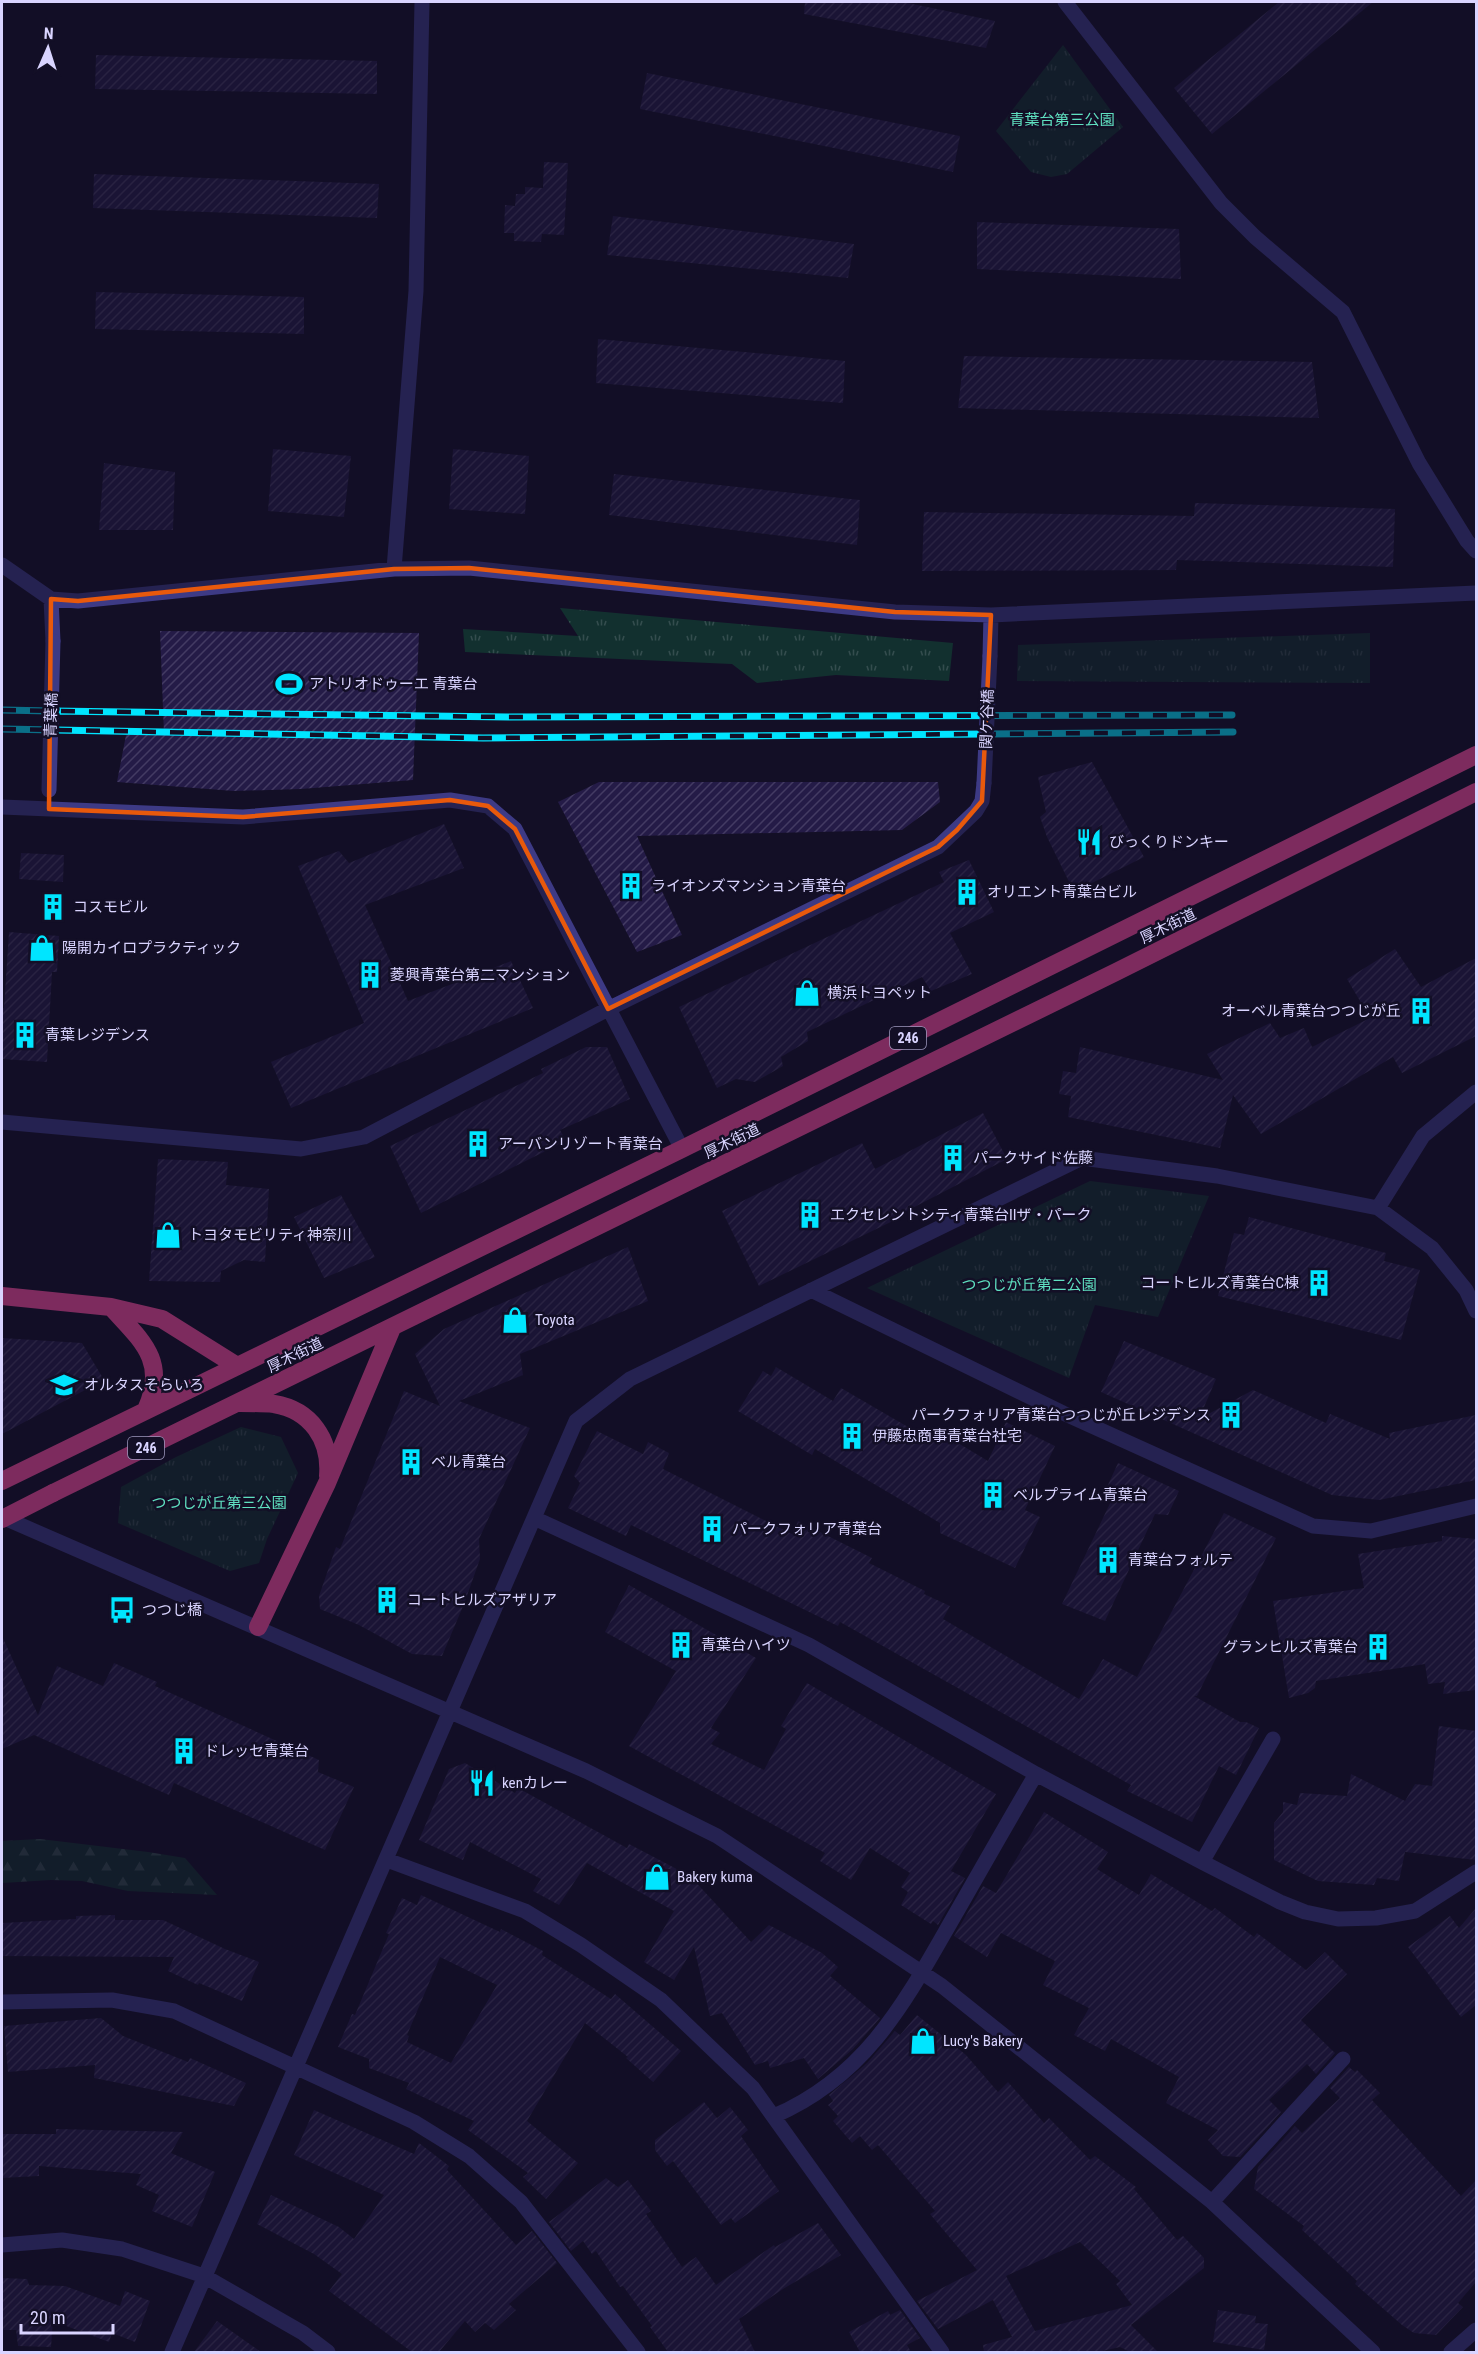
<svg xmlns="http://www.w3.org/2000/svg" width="1478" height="2354" font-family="'Roboto Condensed','Noto Sans JP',sans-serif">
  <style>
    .grass { fill: url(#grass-tufts) }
    .forest { fill: url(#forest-firs) }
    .building { fill: url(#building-hatch); fill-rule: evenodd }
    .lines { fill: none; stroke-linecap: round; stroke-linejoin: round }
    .minor { stroke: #3d3a85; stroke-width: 15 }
    .highway { stroke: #ff4fa3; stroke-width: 18 }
    .rail-casing { stroke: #00e5ff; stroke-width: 7 }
    .rail { stroke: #130f26; stroke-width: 4.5; stroke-dasharray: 14; stroke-linecap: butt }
    .minor-bridge { stroke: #3d3a85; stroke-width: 15 }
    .highway-bridge { stroke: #ff4fa3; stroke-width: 18 }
    .marked { fill: none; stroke: #e8590c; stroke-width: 4.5; stroke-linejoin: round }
    .labels { text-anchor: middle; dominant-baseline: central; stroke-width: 5; stroke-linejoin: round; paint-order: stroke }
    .shield { fill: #130f26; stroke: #9e99be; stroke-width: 1.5 }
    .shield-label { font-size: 14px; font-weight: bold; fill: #d9d4ff }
    .park-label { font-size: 15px; fill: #5fe0c0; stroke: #130f26 }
    .poi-label { font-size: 15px; fill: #d9d4ff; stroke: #130f26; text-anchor: start }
    .street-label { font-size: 15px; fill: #d9d4ff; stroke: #130f26 }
  </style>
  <defs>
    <pattern id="grass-tufts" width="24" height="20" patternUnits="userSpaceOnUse" patternTransform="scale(1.5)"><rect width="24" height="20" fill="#12302f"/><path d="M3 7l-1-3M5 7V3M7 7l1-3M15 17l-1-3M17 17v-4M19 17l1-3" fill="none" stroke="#344d4e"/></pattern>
    <pattern id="forest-firs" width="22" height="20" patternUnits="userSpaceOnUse" patternTransform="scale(1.5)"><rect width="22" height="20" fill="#12302f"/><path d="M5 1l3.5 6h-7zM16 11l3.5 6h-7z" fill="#344d4e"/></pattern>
    <pattern id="building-hatch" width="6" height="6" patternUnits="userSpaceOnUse" patternTransform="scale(1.5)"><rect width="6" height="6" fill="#241b47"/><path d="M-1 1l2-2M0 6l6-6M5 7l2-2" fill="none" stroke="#433b63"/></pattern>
  </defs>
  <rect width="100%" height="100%" fill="#130f26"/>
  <!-- grass -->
  <path class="grass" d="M1063,45L1123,127L1067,174L1051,177L1031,172L996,131Z
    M560,608L953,643L949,681L836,675L757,683L732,664L465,652L463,629L578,636Z
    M1370,633V683L1017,681L1018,645Z
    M1090,1181L1209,1196L1158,1317L1095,1305L1069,1378L867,1288Z
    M241,1427L281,1437L298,1473L267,1539L259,1563L230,1571L118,1523L121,1487L176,1457Z"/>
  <!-- forest -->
  <path class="forest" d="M40,1839L148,1852L185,1858L217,1895L128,1891L82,1881L51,1880L2,1883V1841Z"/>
  <!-- building -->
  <path class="building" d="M805,2H903L995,21L986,48L804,14Z
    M1279,2H1373L1212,134L1174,88Z
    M96,55L377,61V94L95,89Z
    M647,73L960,136L953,172L640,109Z
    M544,162L568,163L564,235L542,234L541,242L514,241V233H504L505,205L515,206L516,194H525V187L543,188Z
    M94,174L379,184L377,218L93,208Z
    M613,216L854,244L848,278L607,255Z
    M977,222L1179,229L1181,279L977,269Z
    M96,292L304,297V334L95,329Z
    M598,339L845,361L843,403L596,383Z
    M964,356L1312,362L1319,418L958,408Z
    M273,449L351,456L344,517L268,511Z
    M453,449L529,456L525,514L449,509Z
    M104,463L175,472L173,530H99Z
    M614,474L860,500L857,545L609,515Z
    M1195,503L1395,509L1393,567L1177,560L1176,570L922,571L924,512L1194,516Z
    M160,631L419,633L413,780L301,789L234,791L117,782L126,735L164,734Z
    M1092,762L1144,857L1074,892L1047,837L1040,817L1046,812L1038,777Z
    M599,782H938L940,802L902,830L637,836L682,935L637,952L558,802Z
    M444,824L464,868L365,905L408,1001L511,961L533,1008L291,1108L271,1062L364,1023L298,866L339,851L349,863Z
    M21,853L64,855L63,882L19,879Z
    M969,860L994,912L950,933L972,974L931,991L922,977L807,1032L808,1041L781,1057L783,1066L755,1082L736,1079L717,1088L679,1007L944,882L939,872Z
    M9,932L59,936L57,972H52L47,1062L2,1059V1008H4Z
    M1395,949L1421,987L1476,958V1036L1402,1073L1393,1057L1261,1134L1233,1095L1220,1148L1068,1117L1071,1096L1059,1094L1063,1071L1076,1073L1080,1047L1223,1080L1207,1054L1270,1023L1280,1038L1304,1028L1312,1047L1370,1018L1347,979Z
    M586,1047H607L630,1099L560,1130L566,1141L421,1213L390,1146L543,1073L541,1069Z
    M983,1113L1007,1159L897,1216L899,1218L759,1286L722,1211L862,1143L875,1169Z
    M158,1159L228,1162L226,1185L269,1189L265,1262L244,1260L221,1271L220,1282L149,1281Z
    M341,1195L375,1257L324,1278L294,1217Z
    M1249,1217L1386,1253L1384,1261L1420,1270L1401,1340L1218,1296L1234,1233L1244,1235Z
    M628,1247L648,1301L520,1354L523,1375L459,1401L530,1428L479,1539L480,1559L464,1604L442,1656L412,1654L359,1625L320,1609L319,1596L336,1547L340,1549L404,1391L440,1406L415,1354L444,1329Z
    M2,1338L82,1343L104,1380L2,1434Z
    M1124,1341L1216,1379L1199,1419L1253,1390L1326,1423L1330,1414L1390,1439L1389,1433L1476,1415V1480L1379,1500L1332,1495L1101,1392Z
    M776,1367L833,1401L841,1388L932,1441L938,1431L988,1461L1006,1422L1055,1446L1025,1510L1040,1517L1015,1568L940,1533V1523L815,1449L812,1455L738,1411L763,1371L771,1376Z
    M597,1431L643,1454L648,1442L669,1453L663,1469L792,1534L798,1521L872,1558L869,1563L925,1591L924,1594L950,1606L943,1619L1079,1699L1103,1659L1137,1677L1224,1513L1276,1538L1197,1696H1194L1240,1722H1246L1259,1728L1236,1775L1219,1766L1192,1822L1127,1791L1131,1785L840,1622L838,1626L631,1525L626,1536L568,1508L580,1483L574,1476Z
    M1118,1463L1179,1491L1168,1515L1155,1514L1105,1621L1062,1604L1113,1497L1107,1487Z
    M1442,1536L1476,1539V1690L1443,1694L1445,1682L1428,1684L1425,1664L1316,1681L1315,1688L1308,1693L1289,1698L1273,1601L1364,1588L1358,1554L1442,1541Z
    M629,1585L756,1658L711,1728L720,1733L711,1744L764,1770L786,1729L781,1726L807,1683L996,1794L951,1871L965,1878L938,1925L933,1921L931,1924L901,1905L908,1892L901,1887L910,1873L870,1848L851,1880L820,1861L825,1853L629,1746L676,1671L605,1632Z
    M2,1636L38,1715L57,1666L103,1686L114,1663L157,1682L155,1686L319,1760L318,1772L354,1787L325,1850L174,1783L169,1795L34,1735L2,1749Z
    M1439,1726L1476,1731V1860L1405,1852L1399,1881L1377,1878L1374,1885L1318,1881L1274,1860V1823L1283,1812V1802L1297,1805L1300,1793L1347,1796L1351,1774L1405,1801L1415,1784L1432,1786Z
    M465,1763L515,1793L518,1788L627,1848L629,1844L690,1876L751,1942L769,1925L822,1953L838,1967L830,1976L880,2018L853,2049L818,2079L804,2058L770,2068L768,2061L755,2065L722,2013L710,2016L694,1947L674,1980L644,1962L674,1911L587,1863L559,1905L533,1891L541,1879L470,1842L463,1860L419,1840L449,1769Z
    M1044,1812L1108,1852L1097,1869L1139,1895L1151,1874L1212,1911L1215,1908L1254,1937L1257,1933L1306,1970L1325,1952L1347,1974L1301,2020L1335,2053L1316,2074L1307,2064L1269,2100L1281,2112L1240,2157L1223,2156L1208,2140L1218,2130L1166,2103L1179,2077L1111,2039L1105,2051L1074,2035L1089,2008L1043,1985L1055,1961L1001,1933L987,1957L954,1936L983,1886L996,1893Z
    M421,1895L500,1932L501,1929L543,1951L542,1955L611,1999L615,1994L681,2051L653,2082L626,2058L628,2057L585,2023L527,2121L578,2163L546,2199L523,2177L528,2173L468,2130L474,2121L406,2089L409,2083L369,2068V2059L338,2047L352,2014L355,2015L389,1934L386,1933L402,1898L417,1905ZM440,1957L497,1985L451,2063L407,2042L409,2036L407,2035Z
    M1476,1908V2005L1461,2017L1408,1947L1450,1916L1459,1928Z
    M115,1915V1920H163L225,1949L259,1962L242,2001L199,1983L198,1985L168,1971L174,1957L2,1956V1923L76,1919V1916Z
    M917,2015L966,2055L998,2092L1008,2082L1044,2123L1049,2118L1090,2160L1095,2156L1136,2187L1134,2189L1177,2240L1183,2236L1204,2258V2268L1131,2325L1158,2352H1130L1120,2347L1098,2352H984L983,2345L1012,2337L993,2300L938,2329L917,2301L977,2270L930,2214L935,2211L878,2145L872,2150L860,2136L852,2143L833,2121L838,2116L828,2105L833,2101L829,2095L867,2063L895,2031L900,2035ZM1080,2242L1120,2281L1116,2284L1132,2305L1035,2331L1006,2276Z
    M101,2018L123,2036L188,2062L190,2058L246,2083L234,2106L94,2078L95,2065L8,2072L4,2026Z
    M1349,2067L1355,2072L1357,2070L1380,2093L1372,2100L1461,2196L1476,2180V2282L1458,2303L1463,2307L1436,2335L1414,2333L1402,2325L1355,2284L1357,2281L1302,2230L1304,2226L1254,2189L1258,2167L1295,2126L1302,2133L1340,2098L1330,2088Z
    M704,2102L717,2118L730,2107L748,2130L741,2136L779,2191L735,2223L731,2218L721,2225L673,2161L667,2166L655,2150V2140Z
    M314,2110L414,2154L419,2143L449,2166L447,2170L516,2245L532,2231L557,2263L509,2304L516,2310L494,2330L485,2323L475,2332L465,2321L439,2352H412L329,2291L342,2274L314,2254L257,2224L271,2195L339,2227L354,2239L384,2195L294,2155Z
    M56,2129L183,2132L171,2153L215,2172L192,2227L152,2211L159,2195L136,2185L141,2174L39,2166V2176L2,2178V2134H56Z
    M606,2178L618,2187L628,2180L651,2211L646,2214L682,2267L696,2257L716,2285L774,2245L775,2247L818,2223L841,2255L783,2289L739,2319L755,2352H668L650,2327L652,2326L623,2286L620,2287L596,2251L592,2254L583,2241L571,2251L549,2222Z
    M2,2278L27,2279L29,2285L65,2286L120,2306L125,2291L150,2301L135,2342L112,2333L109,2342L53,2321L51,2347L18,2346L16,2330H2Z
    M900,2310L920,2338L907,2345L911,2352H860L849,2332L888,2311L890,2315Z
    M1218,2310L1256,2316L1255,2323L1268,2324L1264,2350L1213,2342Z
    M217,2321L261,2352H194Z"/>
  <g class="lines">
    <!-- minor -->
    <path class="minor" d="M1065,2L1221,203L1255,237L1343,312L1419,463L1467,541L1476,551
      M2,565L51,599L78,601L394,569L469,568L895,612L991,615L1476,593
      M394,569L416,291L422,2
      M51,599L53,641
      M990,656L991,615
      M2,807L243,817L450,800L488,806L515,829L682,1149
      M2,1122L301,1149L364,1137L608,1009L938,847L976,811L982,801L984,783
      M1378,1208L1423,1136L1476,1092
      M811,1290L1063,1413L1313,1526L1371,1531L1476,1506
      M2,1517L586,1771L717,1836L942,1986L1212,2202L1373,2352
      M534,1518L809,1645L1036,1774L1202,1862L1280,1902L1305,1912L1338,1919L1376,1918L1415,1911L1476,1872
      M387,1860L525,1911L581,1945L661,2000L753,2088L942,2352
      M1202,1862L1273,1739
      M2,2002L112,2000L174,2011L414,2122L469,2156L521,2202L638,2352
      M774,2116C869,2075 907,1998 956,1913C983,1866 1009,1820 1036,1774
      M1212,2202L1343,2059
      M2,2245L62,2240L122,2249L204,2276L303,2333L328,2352
      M172,2352L576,1421L630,1379L1082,1158L1217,1176L1378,1208L1432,1248L1466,1290L1476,1311
      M1451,2352L1476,2330"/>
    <!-- highway -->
    <path class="highway" d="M2,1296L111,1307L162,1319L237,1366
      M111,1307C142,1341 168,1361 146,1410
      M240,1403C251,1403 263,1403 274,1404C311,1410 331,1440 328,1476
      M2,1481L682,1149L1476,755
      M53,1493L1116,972L1476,792
      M258,1627L327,1483L392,1328"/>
    <defs>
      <path id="rail" d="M2,710L51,711V718
        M2,729L483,738L1233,732
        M51,730L52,711L508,717L1232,715"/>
    </defs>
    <!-- rail casing -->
    <use href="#rail" class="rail-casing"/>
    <!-- rail -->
    <use href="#rail" class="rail"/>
    <!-- minor-bridge -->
    <path class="minor-bridge" d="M984,783L990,656
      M49,790L53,641"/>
    <!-- highway-bridge -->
    <path class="highway-bridge" d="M2,1519L53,1493"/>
  </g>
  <!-- marked area -->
  <path d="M0 0H1478V2354H0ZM469,568L895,612L991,615L982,801L957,830L938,847L608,1009L515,829L488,806L450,800L243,817L49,809L51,599L78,601L394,569Z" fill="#130f26" fill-opacity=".55" fill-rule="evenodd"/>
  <path class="marked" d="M469,568L895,612L991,615L982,801L957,830L938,847L608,1009L515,829L488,806L450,800L243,817L49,809L51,599L78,601L394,569Z"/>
  <!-- icons -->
  <defs>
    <symbol id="stadium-bare" viewBox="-9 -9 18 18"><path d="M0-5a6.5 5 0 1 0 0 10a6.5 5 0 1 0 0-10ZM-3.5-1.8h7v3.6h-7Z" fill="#00e5ff" stroke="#130f26" stroke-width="2.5" paint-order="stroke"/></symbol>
    <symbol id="restaurant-bare" viewBox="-9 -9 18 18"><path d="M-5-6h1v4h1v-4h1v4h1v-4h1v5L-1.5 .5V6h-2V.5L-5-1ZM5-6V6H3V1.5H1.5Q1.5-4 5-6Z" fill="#00e5ff" stroke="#130f26" stroke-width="2.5" paint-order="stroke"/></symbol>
    <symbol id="building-bare" viewBox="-9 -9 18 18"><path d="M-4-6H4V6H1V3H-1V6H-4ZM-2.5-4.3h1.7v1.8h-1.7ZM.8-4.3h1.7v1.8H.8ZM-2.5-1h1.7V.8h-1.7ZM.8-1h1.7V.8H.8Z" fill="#00e5ff" stroke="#130f26" stroke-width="2.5" paint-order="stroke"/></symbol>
    <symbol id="shop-bare" viewBox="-9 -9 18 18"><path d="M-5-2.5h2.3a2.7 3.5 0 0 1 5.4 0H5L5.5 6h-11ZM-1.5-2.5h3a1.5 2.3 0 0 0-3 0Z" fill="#00e5ff" stroke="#130f26" stroke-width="2.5" paint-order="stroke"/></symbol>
    <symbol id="school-bare" viewBox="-9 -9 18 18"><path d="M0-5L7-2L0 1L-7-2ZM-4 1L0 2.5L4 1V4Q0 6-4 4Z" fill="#00e5ff" stroke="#130f26" stroke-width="2.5" paint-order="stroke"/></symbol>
    <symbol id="bus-bare" viewBox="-9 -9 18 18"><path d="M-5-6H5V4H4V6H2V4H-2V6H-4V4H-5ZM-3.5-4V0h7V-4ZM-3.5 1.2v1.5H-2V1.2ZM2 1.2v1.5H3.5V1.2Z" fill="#00e5ff" stroke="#130f26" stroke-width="2.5" paint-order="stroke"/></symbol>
  </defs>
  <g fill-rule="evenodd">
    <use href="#stadium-bare" x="270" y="665" width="38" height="38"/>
    <use href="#restaurant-bare" x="1070" y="823" width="38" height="38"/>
    <use href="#building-bare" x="612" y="867" width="38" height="38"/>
    <use href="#building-bare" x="948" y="873" width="38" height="38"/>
    <use href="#building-bare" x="34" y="888" width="38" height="38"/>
    <use href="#shop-bare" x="23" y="929" width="38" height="38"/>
    <use href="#building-bare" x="351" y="956" width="38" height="38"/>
    <use href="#shop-bare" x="788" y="974" width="38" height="38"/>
    <use href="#building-bare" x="1402" y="992" width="38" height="38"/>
    <use href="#building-bare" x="6" y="1016" width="38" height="38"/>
    <use href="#building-bare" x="459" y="1125" width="38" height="38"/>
    <use href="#building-bare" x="934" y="1139" width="38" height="38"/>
    <use href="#building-bare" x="791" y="1196" width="38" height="38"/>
    <use href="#shop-bare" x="149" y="1216" width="38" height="38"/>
    <use href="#building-bare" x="1300" y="1264" width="38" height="38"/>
    <use href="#shop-bare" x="496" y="1301" width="38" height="38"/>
    <use href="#school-bare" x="45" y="1366" width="38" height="38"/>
    <use href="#building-bare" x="1212" y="1396" width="38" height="38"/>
    <use href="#building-bare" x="833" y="1417" width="38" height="38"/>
    <use href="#building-bare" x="392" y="1443" width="38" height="38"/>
    <use href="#building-bare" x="974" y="1476" width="38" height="38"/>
    <use href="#building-bare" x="693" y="1510" width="38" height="38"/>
    <use href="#building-bare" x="1089" y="1541" width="38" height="38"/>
    <use href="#building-bare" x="368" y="1581" width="38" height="38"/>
    <use href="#bus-bare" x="103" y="1591" width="38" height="38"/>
    <use href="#building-bare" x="662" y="1626" width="38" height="38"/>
    <use href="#building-bare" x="1359" y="1628" width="38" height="38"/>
    <use href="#building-bare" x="165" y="1732" width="38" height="38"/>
    <use href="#restaurant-bare" x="463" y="1764" width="38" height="38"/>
    <use href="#shop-bare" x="638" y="1858" width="38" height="38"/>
    <use href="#shop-bare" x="904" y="2022" width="38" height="38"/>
  </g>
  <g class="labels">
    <!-- shield labels -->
    <g class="shield">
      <rect x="890" y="1027" width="36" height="22" rx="4.5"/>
      <rect x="128" y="1437" width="36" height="22" rx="4.5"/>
    </g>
    <g class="shield-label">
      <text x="908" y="1038">246</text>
      <text x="146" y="1448">246</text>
    </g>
    <!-- park labels -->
    <g class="park-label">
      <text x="1062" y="120">青葉台第三公園</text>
      <text x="1029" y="1285">つつじが丘第二公園</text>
      <text x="219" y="1503">つつじが丘第三公園</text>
    </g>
    <!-- poi labels -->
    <g class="poi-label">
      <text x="309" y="684">アトリオドゥーエ 青葉台</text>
      <text x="1109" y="842">びっくりドンキー</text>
      <text x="651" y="886">ライオンズマンション青葉台</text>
      <text x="987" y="892">オリエント青葉台ビル</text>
      <text x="73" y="907">コスモビル</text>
      <text x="62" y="948">陽開カイロプラクティック</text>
      <text x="390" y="975">菱興青葉台第二マンション</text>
      <text x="827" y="993">横浜トヨペット</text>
      <text x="1401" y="1011" text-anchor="end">オーベル青葉台つつじが丘</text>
      <text x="45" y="1035">青葉レジデンス</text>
      <text x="498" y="1144">アーバンリゾート青葉台</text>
      <text x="973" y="1158">パークサイド佐藤</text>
      <text x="830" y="1215">エクセレントシティ青葉台IIザ・パーク</text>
      <text x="188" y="1235">トヨタモビリティ神奈川</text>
      <text x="1299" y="1283" text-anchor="end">コートヒルズ青葉台C棟</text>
      <text x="535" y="1320">Toyota</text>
      <text x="84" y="1385">オルタスそらいろ</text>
      <text x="1211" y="1415" text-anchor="end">パークフォリア青葉台つつじが丘レジデンス</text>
      <text x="872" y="1436">伊藤忠商事青葉台社宅</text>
      <text x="431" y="1462">ベル青葉台</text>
      <text x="1013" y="1495">ベルプライム青葉台</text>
      <text x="732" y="1529">パークフォリア青葉台</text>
      <text x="1128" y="1560">青葉台フォルテ</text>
      <text x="407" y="1600">コートヒルズアザリア</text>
      <text x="142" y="1610">つつじ橋</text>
      <text x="701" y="1645">青葉台ハイツ</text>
      <text x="1358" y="1647" text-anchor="end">グランヒルズ青葉台</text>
      <text x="204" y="1751">ドレッセ青葉台</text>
      <text x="502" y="1783">kenカレー</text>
      <text x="677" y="1877">Bakery kuma</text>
      <text x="943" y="2041">Lucy's Bakery</text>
    </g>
    <!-- street labels -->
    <g class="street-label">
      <text transform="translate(51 715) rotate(-88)">青葉橋</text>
      <text transform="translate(987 719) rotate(-88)">関ケ谷橋</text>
      <text transform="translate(1168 926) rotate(-26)">厚木街道</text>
      <text transform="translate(732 1141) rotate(-26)">厚木街道</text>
      <text transform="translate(295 1355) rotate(-26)">厚木街道</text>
    </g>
  </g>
  <!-- border -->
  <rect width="1478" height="2354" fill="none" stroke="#d9d4ff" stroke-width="6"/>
  <!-- north arrow -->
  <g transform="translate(48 48) rotate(3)" stroke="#130f26" stroke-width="4.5" paint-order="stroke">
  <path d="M0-4.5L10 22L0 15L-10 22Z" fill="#d9d4ff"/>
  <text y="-9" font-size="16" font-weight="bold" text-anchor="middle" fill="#d9d4ff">N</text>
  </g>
  <!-- scale -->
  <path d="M21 2324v9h92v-9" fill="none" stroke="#d9d4ff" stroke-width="3"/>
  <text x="30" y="2324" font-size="18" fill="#d9d4ff" stroke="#130f26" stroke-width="4.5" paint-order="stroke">20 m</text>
</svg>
